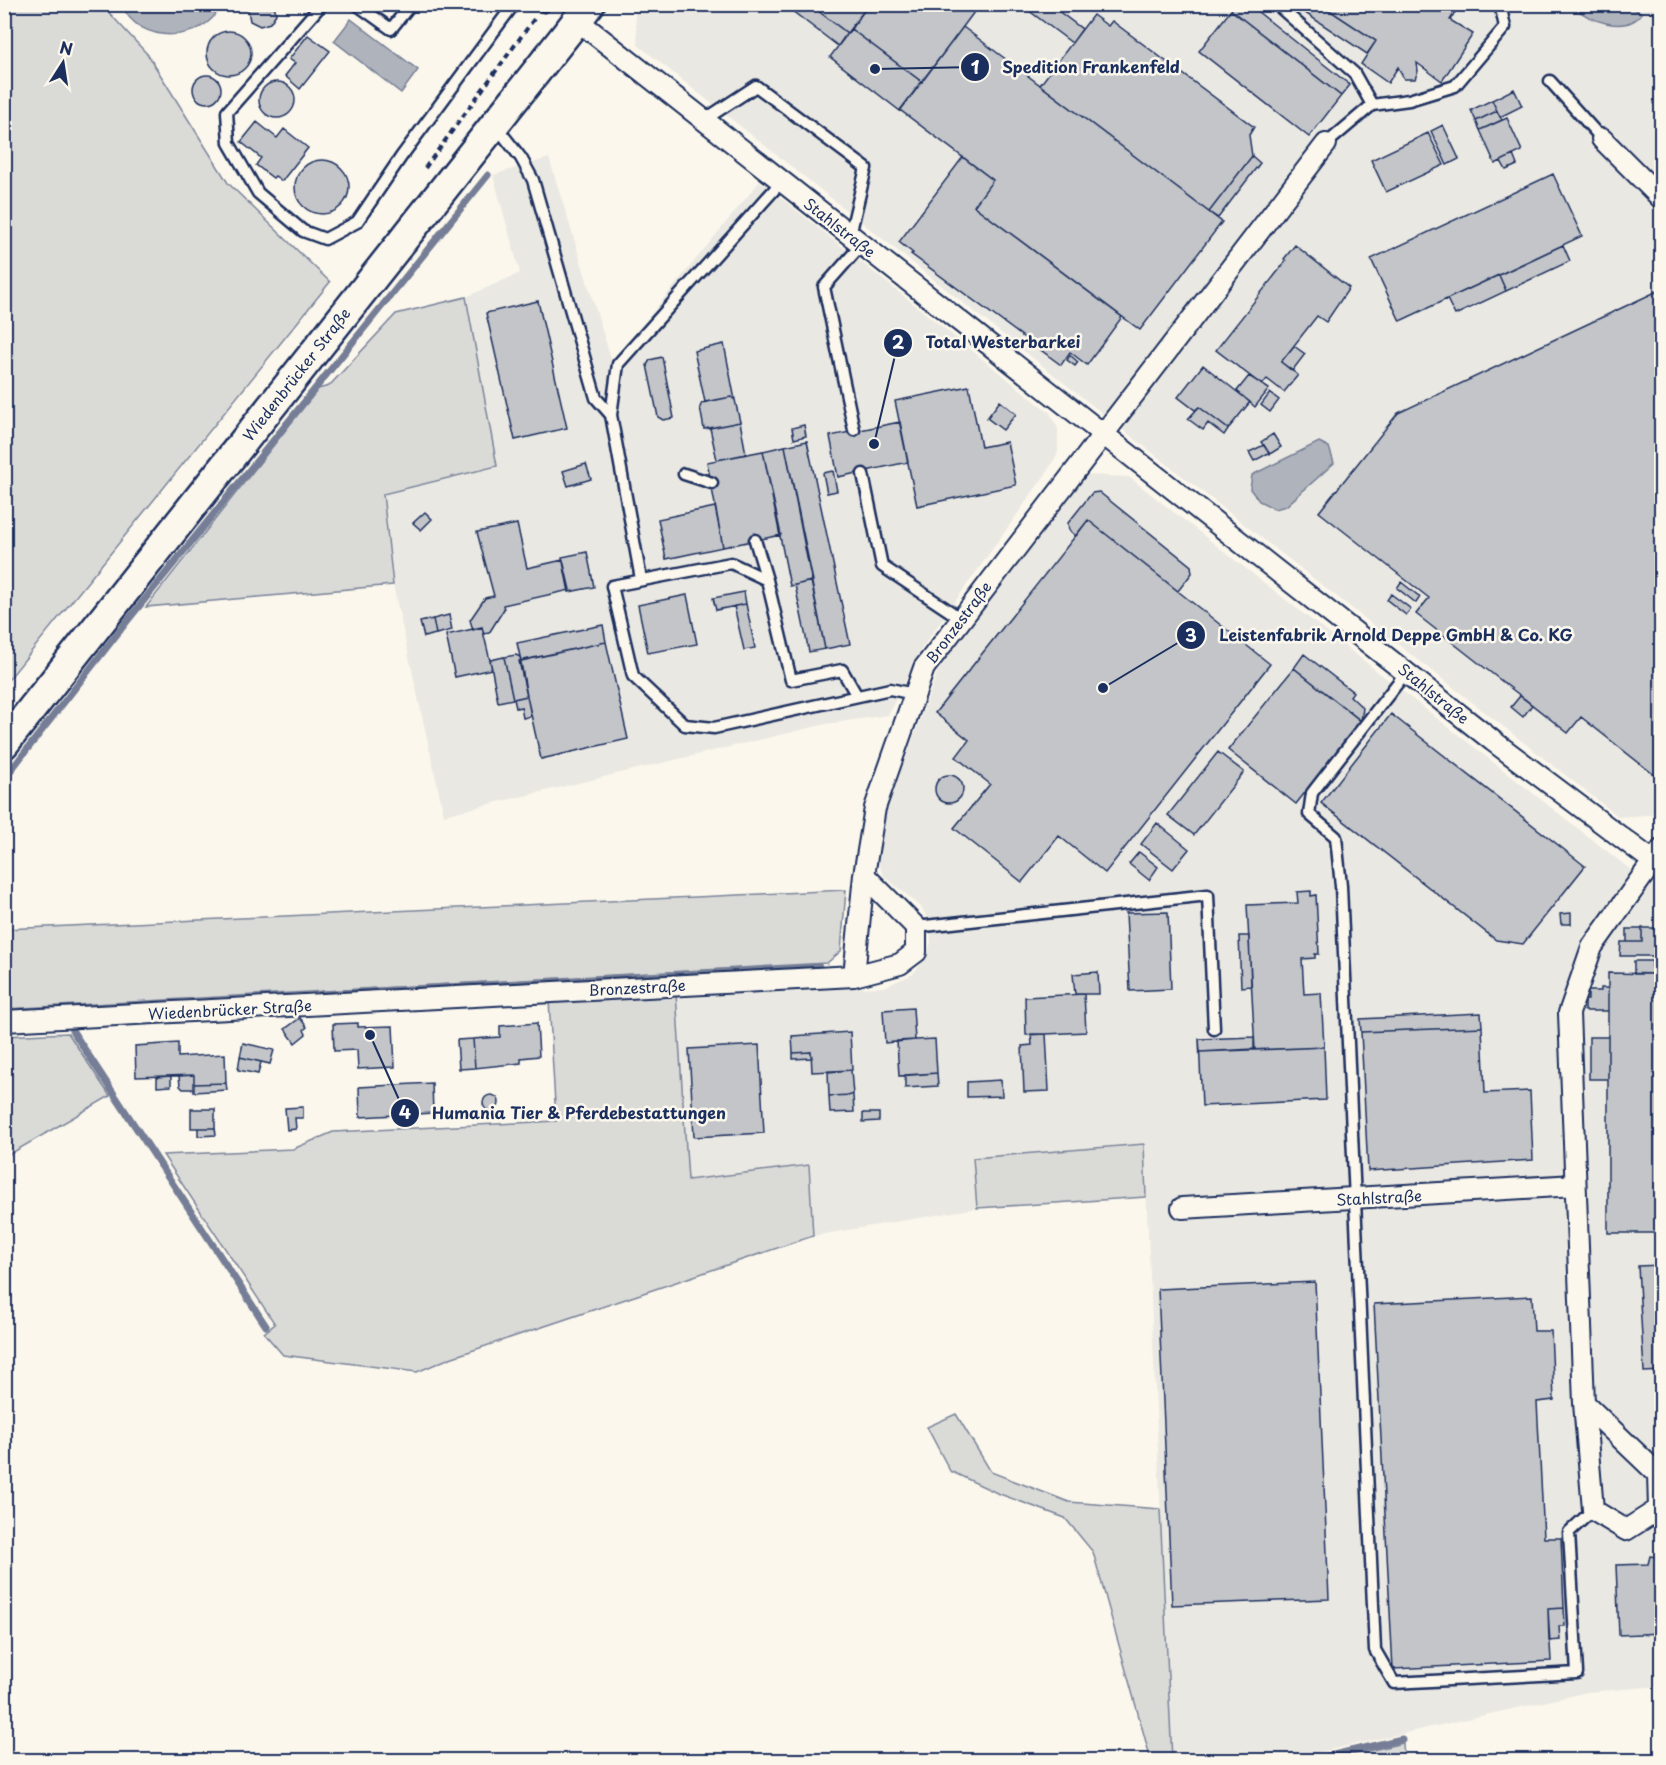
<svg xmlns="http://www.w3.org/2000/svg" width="1666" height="1765" font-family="'Playpen Sans',sans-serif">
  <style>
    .built { fill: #eae8e2 }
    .green { fill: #dadad7; stroke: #7a849a; stroke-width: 1.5 }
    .water { fill: #afb3bb; stroke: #747e96; stroke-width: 1.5 }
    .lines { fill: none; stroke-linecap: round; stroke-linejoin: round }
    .stream { stroke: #747e96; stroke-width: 7 }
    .building { fill: #c3c5c9; stroke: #1b2f5e; stroke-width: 1.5 }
    .service-casing { stroke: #1b2f5e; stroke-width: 15 }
    .minor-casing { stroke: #1b2f5e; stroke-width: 24 }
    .secondary-casing { stroke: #1b2f5e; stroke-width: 33 }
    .path { stroke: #1b2f5e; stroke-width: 4; stroke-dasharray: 6 4.5; stroke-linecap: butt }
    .service { stroke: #fbf7ec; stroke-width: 10 }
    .minor { stroke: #fbf7ec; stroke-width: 20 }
    .secondary { stroke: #fbf7ec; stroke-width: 28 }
    .labels { text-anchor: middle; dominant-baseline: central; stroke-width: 5; stroke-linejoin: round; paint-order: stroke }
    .street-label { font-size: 15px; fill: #1b2f5e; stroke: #fbf7ec }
    .leader { fill: none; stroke: #1b2f5e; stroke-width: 2 }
    .callout-dot { fill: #1b2f5e; stroke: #fbf7ec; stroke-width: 2 }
    .mark-label { font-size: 18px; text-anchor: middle; font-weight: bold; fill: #fff }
    .callout-label { font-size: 16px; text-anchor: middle; font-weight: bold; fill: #1b2f5e; stroke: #fbf7ec; stroke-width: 5; stroke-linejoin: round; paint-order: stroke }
  </style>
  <rect width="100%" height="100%" fill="#fbf7ec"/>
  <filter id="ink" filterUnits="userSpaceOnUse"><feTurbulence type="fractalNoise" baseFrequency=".0167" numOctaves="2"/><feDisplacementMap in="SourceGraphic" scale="12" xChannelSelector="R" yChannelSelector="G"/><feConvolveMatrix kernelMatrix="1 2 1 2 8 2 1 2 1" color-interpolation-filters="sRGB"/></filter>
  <g filter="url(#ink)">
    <!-- built -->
    <path class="built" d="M634,5H1661V814L1619,817L1122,429L638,45Z
      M549,158L612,362L760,181L1050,413L1058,429V453L1045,475L922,648L888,715L826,724L444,815L393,585L383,494L497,466L466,297L520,273L493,175Z
      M1087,475L1129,477L1654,888L1661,891V1686L1588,1692L1285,1760H1172L1144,1144L974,1158L977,1208L813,1236L809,1165L688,1180L676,993L884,987L913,974L928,955L931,941L930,921L920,906L884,876L878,863L886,812L939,668Z"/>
    <!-- green -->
    <path class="green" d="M4,5H102L148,55L228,183L330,282L5,684Z
      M466,297L497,466L383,494L393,585L146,607L318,389L329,386L396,314Z
      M846,890L841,951L827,963L5,1009V929Z
      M676,993L688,1180L809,1165L813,1236L450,1358L417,1372L283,1355L264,1333L275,1324L163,1155L293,1149L333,1132L556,1121L549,1000Z
      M68,1033L110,1096L5,1157V1036Z
      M1144,1144L1146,1197L977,1208L973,1158Z
      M956,1414L991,1472L1069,1502L1160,1509L1172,1760H1151L1093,1552L1065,1518L997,1493L950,1471L927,1427Z
      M1403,1743L1404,1760H1329Z"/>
    <!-- water -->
    <path class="water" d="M122,5H221C205,43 138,46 122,5Z
      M1572,5H1627L1642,13C1627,35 1587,21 1572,5Z
      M351,19L418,70L401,93L334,41Z
      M1319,442L1329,447L1334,463L1286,506L1275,509L1259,501L1250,489L1252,475Z"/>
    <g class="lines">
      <!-- stream -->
      <path class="stream" d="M4,779L128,620L488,175
        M321,994L819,967
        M72,1030L266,1326
        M1312,1760L1402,1739"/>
    </g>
    <!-- building -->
    <path class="building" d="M274,4L276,14L270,23L260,26L250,21L248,10L250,4Z
      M465,4H480L474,12Z
      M783,4H809L847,33L838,46Z
      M809,4H869L847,33Z
      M869,4H980L922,82L851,29Z
      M1020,4H1049L1082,29L1072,43Z
      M1235,4H1248L1350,85L1341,96L1231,10Z
      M1320,4H1446L1456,11L1450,20L1473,34L1442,81L1417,63L1418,71L1415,79H1404L1398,67L1388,83L1361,64L1376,41Z
      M1320,4L1376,41L1367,54L1293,5Z
      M1446,4H1460L1456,11Z
      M1231,10L1341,96L1309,137L1199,51Z
      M1093,15L1108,26L1112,21L1254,127L1249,135L1252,156L1209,212L1040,85Z
      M963,27L1222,222L1140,330L974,206L993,180L900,110Z
      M851,29L922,82L900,111L830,57Z
      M207 53a22 22 0 1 1 44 0a22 22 0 1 1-44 0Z
      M308,35L330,51L300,89L285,76L295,63L289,59Z
      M193 89a14 14 0 1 1 28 0a14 14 0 1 1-28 0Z
      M259 100a18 18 0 1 1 36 0a18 18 0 1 1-36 0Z
      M1514,89L1522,106L1500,117L1492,100Z
      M1492,100L1497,111L1476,121L1471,110Z
      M1497,111L1502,120L1480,130L1476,121Z
      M1507,118L1522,151L1495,164L1480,130Z
      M257,122L277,138L284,129L308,148L282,181L275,176L273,178L256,165L261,158L241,142Z
      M1443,125L1459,159L1447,165L1431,131Z
      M1428,133L1444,165L1386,192L1371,160Z
      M1513,155L1517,165L1506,170L1501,161Z
      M1252,156L1260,163L1218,218L1209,212Z
      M963,157L993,180L974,206L1122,317L1087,365L1070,352L1061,365L911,254L913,253L899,242Z
      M295 187a27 27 0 1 1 54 0a27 27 0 1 1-54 0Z
      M1553,174L1582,236L1400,321L1371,259Z
      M1295,245L1349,288L1326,322L1317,316L1281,362L1298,375L1284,392L1267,379L1262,385L1216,350L1286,261L1284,259Z
      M1563,245L1570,261L1506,291L1499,275Z
      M1499,275L1506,291L1455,315L1447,299Z
      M1662,289V781L1581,717L1568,733L1416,614L1429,598L1319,512L1398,413Z
      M538,301L567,428L515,440L486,313Z
      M724,344L735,400L731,397L705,402L694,351Z
      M1294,346L1305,354L1292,371L1281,362Z
      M1070,355L1078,362L1075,366L1067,360Z
      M662,357L674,418L663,420L658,417L647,365L650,360Z
      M1203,365L1250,402L1228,429L1199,407L1195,410L1178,397Z
      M1249,376L1269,389L1255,407L1237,391Z
      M969,386L981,447L1007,442L1016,485L917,506L895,401Z
      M1270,393L1279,400L1270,412L1261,405Z
      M731,397L735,400L740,422L704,429L700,407L702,403Z
      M1000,401L1016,414L1003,430L987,418Z
      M1199,407L1228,429L1224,435L1208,423L1203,430L1188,419Z
      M740,422L746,454L717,460L710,428Z
      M900,422L908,462L838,477L830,436Z
      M804,425L806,436L794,439L792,428Z
      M1273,434L1281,447L1270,454L1261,442Z
      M807,441L850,644L825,649L785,446Z
      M1264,445L1269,453L1254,461L1249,452Z
      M785,446L813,581L790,586L763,451Z
      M763,451L781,535L723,547L707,462Z
      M586,464L591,479L568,486L563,471Z
      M833,471L837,491L827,493L823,473Z
      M1099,492L1191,566L1192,573L1178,591L1088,520L1076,536L1069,530L1068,523L1092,493Z
      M715,507L723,547L666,559L658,519Z
      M425,512L432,519L421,530L413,523Z
      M1088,520L1270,664L1105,873L1059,836L1022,882L954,828L990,784L956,757L969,740L935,713Z
      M517,524L527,568L563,560L570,590L503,605L504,609L489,633L484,634L482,627L473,630L470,620L485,598L494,596L477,532Z
      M587,552L594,587L569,592L562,557Z
      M811,581L825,649L809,652L795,585Z
      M1401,582L1420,597L1416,603L1397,588Z
      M744,592L746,604L716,610L713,598Z
      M1391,594L1411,609L1406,615L1387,600Z
      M687,595L697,644L648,653L638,605Z
      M746,604L755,648L744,650L734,606Z
      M449,615L452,630L436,634L433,619Z
      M433,619L436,634L424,637L420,622Z
      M603,625L606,642L521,661L517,643Z
      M482,627L492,669L455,677L446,635Z
      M606,642L628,739L541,759L519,661Z
      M1304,654L1353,692L1350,696L1363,708L1361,721L1294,668Z
      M516,655L520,657L527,696L513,699L504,657Z
      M504,657L513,699L498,702L490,660Z
      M1294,668L1361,721L1296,804L1228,750Z
      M527,696L531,716L523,718L521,707L516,708L514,699Z
      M1520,696L1532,705L1523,717L1511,707Z
      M1391,714L1585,866L1523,944L1496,940L1321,803Z
      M1218,752L1244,772L1194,835L1168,815Z
      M935 789a14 14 0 1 1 28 0a14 14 0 1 1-28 0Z
      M1157,823L1189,849L1173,869L1141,844Z
      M1139,852L1158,867L1149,880L1129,864Z
      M1311,891V896L1316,895L1319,954H1315V958L1302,959L1304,994L1321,993L1324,1047L1255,1050L1247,905L1298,903L1297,892Z
      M1168,912L1171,989L1130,991L1126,913Z
      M1571,913V924H1561L1560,914Z
      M1642,928H1662V956H1620L1621,942H1642Z
      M1627,929H1642V942H1627Z
      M1239,936H1249L1251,986L1241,987Z
      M1634,961H1652V974H1634Z
      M1098,972L1099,994H1075L1073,974Z
      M1608,973L1662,974V1233H1608Z
      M1601,988H1608V1011H1585V1000H1588V991H1601Z
      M1084,994L1086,1032L1026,1035L1025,997Z
      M913,1008L915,1040L885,1043L883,1010Z
      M1481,1013L1482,1027L1361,1032L1360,1019Z
      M300,1018L307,1027L304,1030L306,1034L295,1043L285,1029Z
      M358,1023V1027L393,1026L395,1067L358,1069L357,1050L334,1051L333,1024Z
      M537,1023L539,1056L521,1058V1063L475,1068L473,1039L500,1037V1026Z
      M1482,1027L1485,1093L1530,1091L1533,1160L1368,1171L1361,1032Z
      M850,1032L852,1070L812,1072L811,1052L793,1053L792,1036Z
      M1031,1034H1046L1049,1091L1024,1092L1022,1046L1032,1045Z
      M1254,1037V1049L1200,1052L1199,1039Z
      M1589,1037H1608V1079H1589Z
      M473,1039L475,1068L459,1069L457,1040Z
      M935,1039L937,1073L899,1076L897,1041Z
      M1199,1040L1200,1052L1324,1047L1326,1100L1202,1106Z
      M178,1043V1057L225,1054L226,1083L194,1084V1075L136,1077L135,1046Z
      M243,1043L274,1050L270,1064L240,1057Z
      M759,1045L764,1133L694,1137L689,1049Z
      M811,1052L812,1058L793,1059V1053Z
      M240,1057L261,1062L258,1074L238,1070Z
      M851,1070L853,1095L829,1096L828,1072Z
      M937,1073L938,1086L905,1088V1075Z
      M194,1075V1089H183L180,1086L179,1076Z
      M171,1076V1086L157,1087V1077Z
      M1001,1080L1002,1096L967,1097V1082Z
      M226,1083L227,1090L194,1092V1084Z
      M432,1083L433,1113L360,1117L359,1087Z
      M853,1095L854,1112L830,1113L829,1096Z
      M483 1103a8 8 0 1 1 16 0a8 8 0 1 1-16 0Z
      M303,1107V1118H295L296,1129L287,1130L285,1108Z
      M191,1109H215V1128H191Z
      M863,1113H879V1121L863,1122Z
      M198,1128H215L216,1135L198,1136Z
      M1662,1265V1371L1644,1372L1638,1266Z
      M1315,1282L1329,1599L1172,1605L1158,1289Z
      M1532,1296L1534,1331H1551L1554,1400L1537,1402L1544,1538H1561L1564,1608L1548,1609L1551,1661L1393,1669L1374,1304Z
      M1650,1556L1662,1558V1633L1619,1635L1616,1565L1648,1564Z
      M1564,1608L1565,1626H1559L1560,1640L1549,1641L1548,1609Z"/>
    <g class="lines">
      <defs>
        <path id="service" d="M322,4L227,112L229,143L258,193L303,231L325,239L357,222L401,157L514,4
          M356,4L391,29L411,4
          M543,4L544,6
          M1276,4L1354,73L1372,105
          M1550,81L1602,139
          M704,120L756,86L866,168L850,235
          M496,126L521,158L533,180L596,398L611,415
          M1326,144L1372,105L1409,100L1455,86L1505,27L1500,4
          M854,430L824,287L862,244
          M684,474L712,483
          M863,474L882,566L960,618
          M755,540L767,580
          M641,579L611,415L618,364L782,181
          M1407,671L1312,793L1309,814L1336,837L1341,886L1375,1650L1394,1683L1577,1673L1569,1532L1593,1510
          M857,696L842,670L791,680L767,580L731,563L612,586L633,676L685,725L714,728L890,689L914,694
          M916,927L1208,895L1214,1029"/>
        <path id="minor" d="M577,20L1493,741L1662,868
          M1602,139L1662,199
          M854,976L864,875L875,808L924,668L1326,144
          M4,1021L854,976L900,964L916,952V927L864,875
          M1182,1208L1575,1185
          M1584,1403L1658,1474L1659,1509L1626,1530L1593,1510L1584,1403L1569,1013L1592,947L1662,849"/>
        <path id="secondary" d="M4,744L590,4"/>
      </defs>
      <!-- service casing -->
      <use href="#service" class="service-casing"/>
      <!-- minor casing -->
      <use href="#minor" class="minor-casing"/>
      <!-- secondary casing -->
      <use href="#secondary" class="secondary-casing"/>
      <!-- path -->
      <path class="path" d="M425,168L534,19"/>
      <!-- service -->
      <use href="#service" class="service"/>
      <!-- minor -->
      <use href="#minor" class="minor"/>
      <!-- secondary -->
      <use href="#secondary" class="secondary"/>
    </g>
  </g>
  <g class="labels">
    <!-- street labels -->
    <g class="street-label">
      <text transform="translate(840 227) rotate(38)">Stahlstraße</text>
      <text transform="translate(296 374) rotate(-52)">Wiedenbrücker Straße</text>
      <text transform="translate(958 622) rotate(-53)">Bronzestraße</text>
      <text transform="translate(1434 693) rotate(39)">Stahlstraße</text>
      <text transform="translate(637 987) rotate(-3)">Bronzestraße</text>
      <text transform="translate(230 1009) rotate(-3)">Wiedenbrücker Straße</text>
      <text transform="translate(1379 1197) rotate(-3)">Stahlstraße</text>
    </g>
  </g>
  <!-- callouts -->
  <path class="leader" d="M875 69L975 67M874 444L898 343M1103 688L1191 635M370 1035L405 1113"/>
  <g class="callout-dot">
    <circle cx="875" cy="69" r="6"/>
    <circle cx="874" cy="444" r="6"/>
    <circle cx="1103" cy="688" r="6"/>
    <circle cx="370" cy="1035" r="6"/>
    <circle cx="975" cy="67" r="15"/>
    <circle cx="898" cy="343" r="15"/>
    <circle cx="1191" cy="635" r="15"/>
    <circle cx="405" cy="1113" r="15"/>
  </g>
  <g class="mark-label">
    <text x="975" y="74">1</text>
    <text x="898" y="349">2</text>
    <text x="1191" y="642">3</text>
    <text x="405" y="1119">4</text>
  </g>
  <g class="callout-label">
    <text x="1091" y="73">Spedition Frankenfeld</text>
    <text x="1003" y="348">Total Westerbarkei</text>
    <text x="1396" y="641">Leistenfabrik Arnold Deppe GmbH &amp; Co. KG</text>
    <text x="579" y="1119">Humania Tier &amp; Pferdebestattungen</text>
  </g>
  <!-- margin -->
  <rect width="1666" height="1765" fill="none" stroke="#fbf7ec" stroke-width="24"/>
  <rect x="12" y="12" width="1642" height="1741" fill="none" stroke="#1b2f5e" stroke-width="2" filter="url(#ink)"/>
  <!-- north arrow -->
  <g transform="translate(63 63) rotate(12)" stroke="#fbf7ec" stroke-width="4.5" paint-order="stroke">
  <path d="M0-4.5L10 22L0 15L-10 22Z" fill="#1b2f5e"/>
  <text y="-9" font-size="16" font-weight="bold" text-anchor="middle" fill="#1b2f5e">N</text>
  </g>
</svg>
